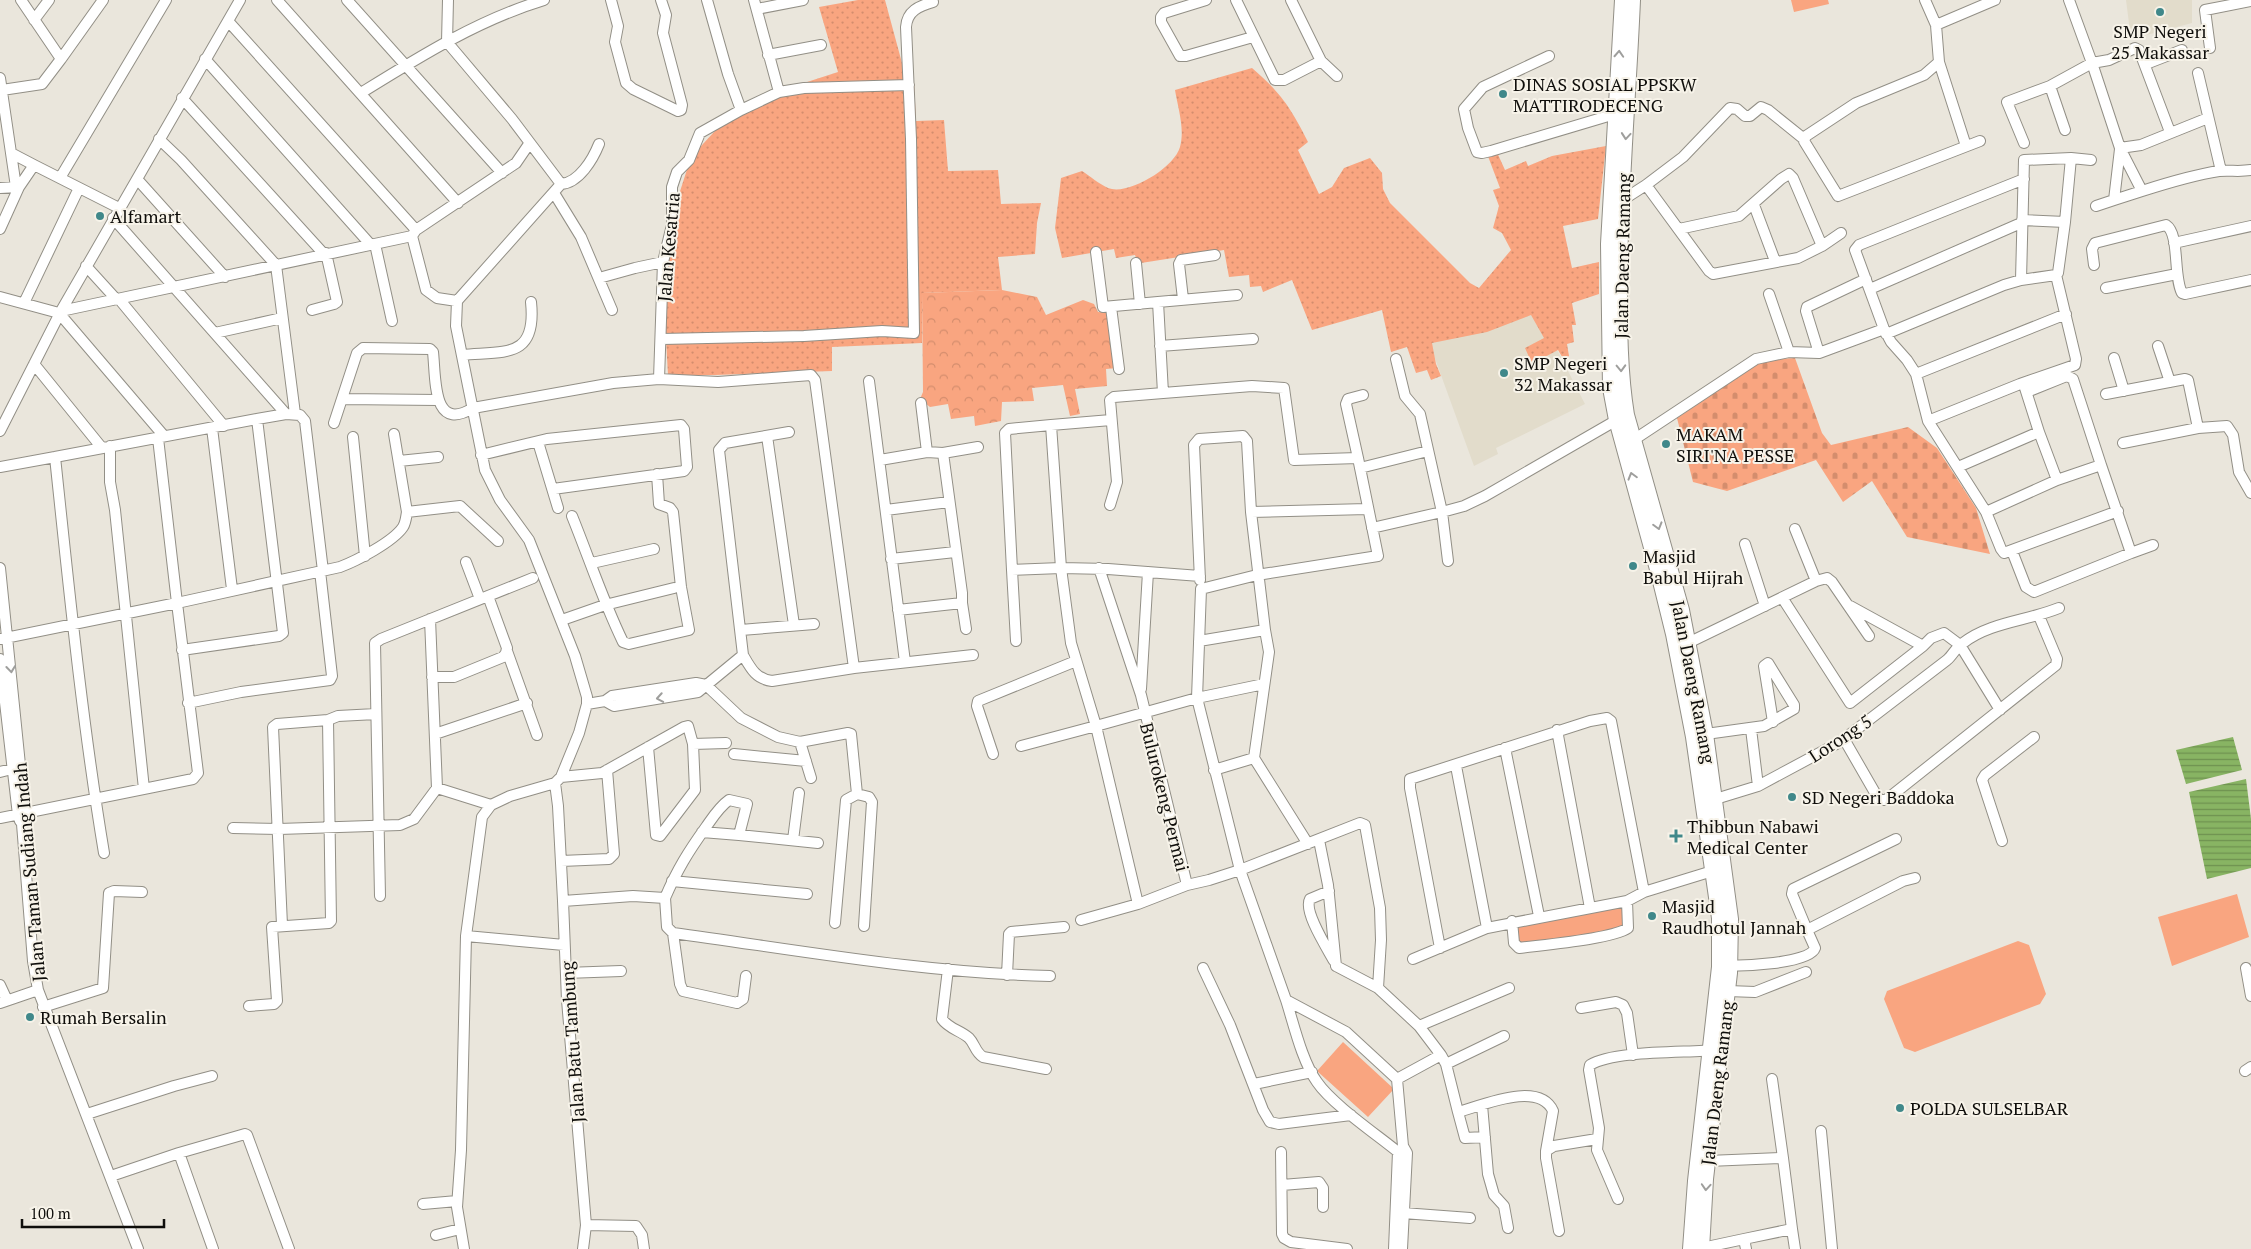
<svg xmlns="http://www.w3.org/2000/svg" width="2251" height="1249" font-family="'PT Serif',serif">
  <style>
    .built { fill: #e2dccb }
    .grass { fill: url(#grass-dots) }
    .forest { fill: url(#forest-crowns) }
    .cemetery { fill: url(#cemetery-stones) }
    .garden { fill: #f9a580 }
    .water { fill: url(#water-rules) }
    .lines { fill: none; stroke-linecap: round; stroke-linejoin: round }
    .street-casing { stroke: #928f86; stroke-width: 12 }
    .secondary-casing { stroke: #928f86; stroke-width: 16 }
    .street { stroke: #fff; stroke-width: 10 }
    .secondary { stroke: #fff; stroke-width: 14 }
    .oneway { stroke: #9f9f9d }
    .poi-dot { fill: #40888a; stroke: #f7f3e9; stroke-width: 2 }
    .labels { text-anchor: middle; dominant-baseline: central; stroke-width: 4; stroke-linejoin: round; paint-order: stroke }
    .poi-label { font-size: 18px; fill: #0f0e0b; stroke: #f7f3e9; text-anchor: start }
    .street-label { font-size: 18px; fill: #0f0e0b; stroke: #f7f3e9 }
  </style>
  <defs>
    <pattern id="grass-dots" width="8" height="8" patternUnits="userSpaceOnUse" patternTransform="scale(1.25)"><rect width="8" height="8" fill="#f9a580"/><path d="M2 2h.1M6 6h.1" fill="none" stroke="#d48d6d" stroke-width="1.8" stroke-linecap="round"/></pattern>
    <pattern id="forest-crowns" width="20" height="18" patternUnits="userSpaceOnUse" patternTransform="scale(1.25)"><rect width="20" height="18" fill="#f9a580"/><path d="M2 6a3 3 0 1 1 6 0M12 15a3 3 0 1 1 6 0" fill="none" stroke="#d48d6d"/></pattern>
    <pattern id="cemetery-stones" width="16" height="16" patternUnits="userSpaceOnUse" patternTransform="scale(1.25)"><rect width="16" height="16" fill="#f9a580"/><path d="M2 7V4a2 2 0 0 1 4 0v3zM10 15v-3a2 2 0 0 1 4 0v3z" fill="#d48d6d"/></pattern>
    <pattern id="water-rules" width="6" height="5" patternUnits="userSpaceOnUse" patternTransform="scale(1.25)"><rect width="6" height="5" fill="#88b463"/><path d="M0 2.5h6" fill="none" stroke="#6e9150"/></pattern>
  </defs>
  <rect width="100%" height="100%" fill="#eae6dc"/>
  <!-- built -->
  <path class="built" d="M2126,0H2192V23L2131,39Z
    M1537,311L1585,404L1496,448L1498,454L1474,466L1429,342Z"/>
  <!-- grass -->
  <path class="grass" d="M858,0H885L902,63L914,82L916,121L944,120L948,171L998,170L1001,204L1041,203L1037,223L1035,254L998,257L1002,290L922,293V343L832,347V371L715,375H668L664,303L667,232L691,157L726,119L773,93L838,72L819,7Z
    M1252,68C1281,93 1291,108 1308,142L1298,150L1319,194L1332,187L1344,168L1370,158L1382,173L1383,189L1390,203L1470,283L1479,288L1511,250L1502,233L1493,228L1499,206L1493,190L1500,188L1486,151L1495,148L1505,170L1526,161L1528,166L1552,156L1606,146L1598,219L1563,226L1572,268L1599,262V294L1572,303L1576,325H1572L1574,342L1567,344L1569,356L1564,360L1558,350L1541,359L1542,362L1533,366L1525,348L1544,338L1531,315L1487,332L1432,343L1436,364L1441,376L1431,380L1427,370L1416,373L1407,347L1391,352L1382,310L1312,330L1292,280L1263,292L1261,286L1250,287L1249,275L1229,277L1224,250L1141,263L1137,261L1135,255L1116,258L1114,249L1062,258L1055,228L1061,178L1082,171C1090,176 1099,184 1108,188C1128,196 1174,168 1180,147C1185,129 1178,108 1175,90Z"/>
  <!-- forest -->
  <path class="forest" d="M1002,290L1037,297L1046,315L1083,300L1094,304L1098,312L1111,313L1118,368L1106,369L1107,386L1075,389L1080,414L1070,416L1063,385L1032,388L1034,401L1002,402L1001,421L975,426L974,416L951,419L948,404L930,407L920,399L923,392L922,293Z"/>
  <!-- cemetery -->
  <path class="cemetery" d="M1795,358L1822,433L1831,445L1908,427L1937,448L1976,508L1990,554L1907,537L1872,481L1843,502L1816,460L1727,491L1693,482L1677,418L1764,360Z"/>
  <!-- garden -->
  <path class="garden" d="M1791,0H1828L1829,4L1794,12Z
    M2237,894L2249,937L2172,966L2158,917Z
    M1624,905V928L1581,938L1518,945L1514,923Z
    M2018,941L2029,945L2046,994L2040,1004L1915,1052L1904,1048L1884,999L1887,991Z
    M1343,1042L1394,1089L1368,1117L1317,1071Z"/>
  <!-- water -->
  <path class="water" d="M2233,737L2242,770L2186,784L2176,750Z
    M2246,779L2251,819V868L2207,879L2189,792Z"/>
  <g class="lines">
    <defs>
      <path id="street" d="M277,0L458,203
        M347,0L502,173
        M448,0L447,42L512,119L561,184
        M611,0L618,26L615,42L626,83L633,89L678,111L681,110L682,105L663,33L666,15L661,0
        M707,0L728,74L741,110
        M754,0L779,92
        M1206,0L1164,13L1161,17V22L1180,56H1186L1253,37
        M1236,0L1275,80H1284L1321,61
        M1291,0L1321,61L1337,76
        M1925,0L1936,25L1939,62L1924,75L1856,103L1806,136L1804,141L1838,196L1980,141
        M2069,0L2092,63L2120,148L2141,145L2208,118
        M757,9L803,0
        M34,20L49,0
        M228,21L416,230
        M1936,25L1995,0
        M2210,48L2205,10L2251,1
        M768,55L821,45
        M1549,56L1483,87L1464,109L1468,128L1477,152L1482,153L1491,151L1615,114
        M61,59L103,0
        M205,59L370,244
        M1939,62L1966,146
        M2146,64L2182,50
        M2198,73L2221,171
        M0,78L11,153L34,165
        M2050,86L2065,130
        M2,90L42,84L61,59L21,0
        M361,93C419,57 478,20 544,0
        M182,98L323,253
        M159,139L181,160L276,265L295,414
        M2024,143L2007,102L2050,86L2092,63L2109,60L2135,48L2139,50L2170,132
        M11,153L16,187
        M60,178L166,0
        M137,179L225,277
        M2024,179L1859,245L1855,250L1884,329L1891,342L1907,360L1916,374L1928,421L1986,512L2057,480L2101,465L2073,379L2067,376L2064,377L2027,392
        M1646,185L1709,271L1713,274L1798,258L1822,246
        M0,188L19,187L34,165L119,208
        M2142,191C2167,183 2193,175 2219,171C2230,170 2240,172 2251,170
        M554,193L581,237L612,310
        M2114,200L2142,191L2120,148
        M1618,203L1646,185L1683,157L1730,108L1737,109L1745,116H1750L1761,107L1768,110L1804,139
        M1754,205L1775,261
        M2096,206L2114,200L2120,149
        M113,218L286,414
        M2022,220L2065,222
        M0,229L19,187
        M1679,229L1739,216L1781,179L1789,174L1793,178L1822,246L1841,233
        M412,236L426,290L437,298L457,301
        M2174,243L2251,226
        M375,244L392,321
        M1096,252L1103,307L1158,302
        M1136,263L1140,304
        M2094,265L2092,249L2095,243L2166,225C2180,234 2173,276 2182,293L2185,294L2251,280
        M86,266L116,299
        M599,278L635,268L663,262
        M2021,280L2056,275L2058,273L2065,222L2071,158
        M2106,288L2177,274
        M1870,289L2021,223
        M1769,294L1789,352
        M1237,295L1158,302L1163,393L1252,386L1284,388L1294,460L1358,458L1378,556L1257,575L1201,589L1197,698L1240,870L1360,823L1365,825L1380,908L1381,940L1378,988
        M0,297L59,313L164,436
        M119,299L224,426
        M1183,299L1179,264L1181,260L1215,255
        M24,303L79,188
        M1111,307L1119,369
        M312,310L334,304L337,302L326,253
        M61,311L412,236L416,230L516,163L529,144
        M215,333L282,318
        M1886,334L2004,285L2021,280L2024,160L2071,158L2091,160
        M662,339L804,336L882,331L914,333L911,139L906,27C907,11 919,6 933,2L932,0
        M1160,346L1253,339
        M2158,346L2170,382
        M1819,353L1806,311L1807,307L1866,279
        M462,355C505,351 537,359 531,302
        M2114,358L2124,391
        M34,364L102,448
        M1916,374L2066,314
        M659,379L663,262L672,225V187L677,172L689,160L700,133L741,110L779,92L804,88L909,85
        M869,381L905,662
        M2106,394L2185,379L2188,380L2198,428
        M342,399L438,400
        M921,403L927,452
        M1928,421L2020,384L2075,365L2076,359L2056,275
        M334,423L357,353L363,348L430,349L433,352C436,379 432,433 473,408L613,383L659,379L718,382L811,375L815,380L854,668
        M212,428L232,589
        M0,431L61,311L240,0
        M2039,432L2057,480
        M767,436L794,625
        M353,437L365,556
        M158,438L177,603L340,567C356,561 393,542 403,527C406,522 406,517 407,512L394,434
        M538,442L558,508
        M1629,443L1756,359L1789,352L1819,353L1884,329
        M2123,443L2198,428L2227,426L2233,435L2239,472L2251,493
        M110,446V482L115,510L144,789
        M943,453L978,447
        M481,455L547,439L681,425L684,429L687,467L684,471L553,489
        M55,457L257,419L286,414L300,415L305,421L323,571
        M1358,458L1346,404L1348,399L1363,395
        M880,460L927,452L943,453L962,593V603L898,610
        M399,461L438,457
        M2101,465L2131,553L2153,545
        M0,467L55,457C69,589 82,721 104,853
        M1958,467L2039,432L2025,388
        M1360,468L1428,451
        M1110,505L1117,482L1110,400L1114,397L1163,393
        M886,510L949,502
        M407,512L460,506L498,541
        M1251,512L1367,509
        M1986,512L2001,549L2004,553L2118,511
        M572,516C589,558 603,601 623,642L629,644L689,630L681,587L673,512L670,508L659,504L657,474
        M1372,528L1442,512L1420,414L1405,396L1396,359
        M1795,529L1816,581
        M1745,544L1765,606
        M2012,551L2026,587L2034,592L2131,553
        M891,559L955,552
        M1448,561L1442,512L1464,506L1485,496L1622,417
        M466,562L480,599
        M592,563L654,549
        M0,568L25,814L22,824L33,961L38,990L138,1249
        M1099,568L1141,695L1187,885L1209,880L1240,870L1286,1000L1346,1032L1397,1079L1403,1146L1407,1153L1402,1249
        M1012,570L1005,433L1009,429L1051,425
        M1200,576L1108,569L1061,568L1071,643L1096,726L1197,698L1264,684
        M1200,580L1194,445L1199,439L1243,436L1247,441L1251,512L1265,630
        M1783,599L1850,703L1923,646L1850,606
        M962,603L966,629
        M430,619L437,788
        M562,620L605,605L674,588
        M741,630L814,624
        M0,639L177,603L198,773L193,779L0,818
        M1016,641L1012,570L1061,568L1051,425L1111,420
        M1199,641L1265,630L1269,652L1254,758L1308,844
        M1688,643L1816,581L1827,578L1832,582L1869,636
        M1923,646L1931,638L1944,633L1960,645L2000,710
        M182,650L279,636L283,633L257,419
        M507,651L537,735
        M743,655C751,669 756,679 772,681L854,668L973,655
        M0,659L18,815L20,821
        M432,677H454L503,657L506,653L507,648L488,596
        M1141,689L1148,572
        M605,701L614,706L698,692L743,655L719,450L725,443L789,432
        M188,703L241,692L330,680L332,676L320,571
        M587,704L605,701L612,696L696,683L706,685L741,718L778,737L800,742L848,733L851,734L857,794
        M1751,729L1758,786
        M1557,730L1590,908
        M435,734L527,703
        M1706,734L1764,726L1794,709V705L1768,663L1764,666L1773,722
        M1844,739L1878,798L1880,800H1886L2056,665L2057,659L2039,616
        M800,742L811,778
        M693,744L726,743
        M1021,746L1096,726L1138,904L1187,885
        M1505,748L1539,916
        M734,754L806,761
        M993,754L977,706L978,701L1076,661
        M1456,766L1487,928
        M1214,770L1254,758
        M0,772L12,769
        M561,777L602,773L684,727L688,726L693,744L695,790L660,836L656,835L648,747
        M555,783L558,806L563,901L567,1000L586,1225L636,1226L642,1235L644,1249
        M1709,801L1758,786L1840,742L1947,660C1953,655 1956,647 1963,643C1990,622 2027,621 2059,608
        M233,828L279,829L400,825L414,819L437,788L491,805
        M739,835L818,843
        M793,840L799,793
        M1319,840L1328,885L1336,966
        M2002,841L1982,780L1985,775L2034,737
        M561,861L609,859L614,854L607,770
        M672,881L807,894
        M1329,891L1310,899C1303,911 1327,948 1334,961
        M380,896L375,643L381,639L533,578
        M665,898L667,927L673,933C798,950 924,973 1050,976
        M563,901L633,896L665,898C677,870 688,852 706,827C713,817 719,807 729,800L747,804L739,835L702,832
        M1081,920L1138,904
        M1512,921L1514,943L1519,948C1541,945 1613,939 1628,928L1627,901
        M835,923L846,800L857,794L869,797L872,802L864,926
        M282,925L273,727L277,724L328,720
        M1807,930L1792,894L1793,889L1896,839
        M673,933L680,984L683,991L737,1003L743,999L746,976
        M466,936L564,945
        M1440,948L1410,788V779L1590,721L1607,718L1611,721L1644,892
        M1413,959L1487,928L1627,901L1644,892L1719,869
        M1336,966L1378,988L1419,1026L1441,1055
        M1725,966C1740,966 1810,964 1815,948L1807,930L1903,881L1915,878
        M1203,968L1230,1025L1263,1110L1270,1122L1279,1124L1351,1115
        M2246,968L2251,996
        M948,969L942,1019C949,1029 960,1030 969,1038C975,1044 975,1052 983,1057L1046,1069
        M566,973L621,971
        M1007,975L1009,934L1011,932L1064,927
        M0,985L7,1000
        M1728,991L1755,992L1806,972
        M1286,1000C1294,1025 1302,1061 1317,1082C1332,1104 1376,1134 1398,1152L1407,1153
        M0,1003L38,990
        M249,1006L274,1004L277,1001L272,927L329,923L331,921L328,720L338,716L376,714
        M43,1007L103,988L109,893L114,891L142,892
        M1581,1008L1616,1002L1623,1005L1627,1013L1633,1055
        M1419,1026L1509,988
        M1446,1064L1458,1112C1481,1106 1539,1080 1553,1111L1546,1151
        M2245,1071L2251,1067
        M1397,1079L1441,1055L1446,1064L1504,1036
        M1772,1079L1783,1158
        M1254,1084L1312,1072
        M1482,1105L1488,1174L1494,1195L1504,1206L1508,1228
        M1458,1112L1465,1138L1485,1137
        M87,1114L174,1086L212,1076
        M1821,1131L1832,1249
        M1281,1152L1282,1234L1284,1238L1291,1242L1347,1249
        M179,1153L213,1249
        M1708,1161L1783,1158L1792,1229L1744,1239
        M111,1176L179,1153L245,1134L247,1135L289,1249
        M1282,1185L1319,1182L1323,1188V1207
        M1618,1199L1597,1150L1599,1128L1589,1070L1590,1065C1614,1050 1686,1053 1716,1050
        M423,1204L457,1201
        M1403,1213L1470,1218
        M1792,1229L1795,1249
        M1559,1231L1546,1158V1151L1554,1146L1597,1139
        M436,1235L460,1229
        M1702,1248L1744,1239L1746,1249
        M464,1249L457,1207L461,1150L466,936L482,817L491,805L510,796L555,783L561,777L579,733L587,704V697L575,656L529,540L500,500L485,470L456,326L457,301L561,184C579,183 593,159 599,144
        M583,1249L586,1225
        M1394,1249L1398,1152L1401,1149"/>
      <path id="secondary" d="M1622,0L1608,244L1610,388L1616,420L1658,573L1673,634L1693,737L1719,918V967L1695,1181L1690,1249
        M1633,0C1629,95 1620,190 1620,286C1620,329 1620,372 1627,415L1682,610L1706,734L1731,919L1730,973L1706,1179L1702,1249"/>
    </defs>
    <!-- street casing -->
    <use href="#street" class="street-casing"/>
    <!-- secondary casing -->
    <use href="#secondary" class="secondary-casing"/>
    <!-- street -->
    <use href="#street" class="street"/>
    <!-- secondary -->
    <use href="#secondary" class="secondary"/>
  </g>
  <!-- one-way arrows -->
  <defs><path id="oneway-chevron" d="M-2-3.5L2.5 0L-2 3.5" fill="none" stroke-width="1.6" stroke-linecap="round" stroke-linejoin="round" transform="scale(1.25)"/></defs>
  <g class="oneway">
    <use href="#oneway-chevron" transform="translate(1619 54) rotate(-87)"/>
    <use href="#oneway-chevron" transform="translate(1626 136) rotate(95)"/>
    <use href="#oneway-chevron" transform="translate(1621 368) rotate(88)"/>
    <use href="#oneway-chevron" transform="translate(1632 476) rotate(-106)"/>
    <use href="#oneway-chevron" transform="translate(1658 526) rotate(74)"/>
    <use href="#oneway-chevron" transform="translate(11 669) rotate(84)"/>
    <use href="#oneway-chevron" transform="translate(660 698) rotate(170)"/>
    <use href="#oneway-chevron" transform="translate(1706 1187) rotate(94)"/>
  </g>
  <!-- markers -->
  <g class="poi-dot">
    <circle cx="2160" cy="12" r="5"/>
    <circle cx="1503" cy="94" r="5"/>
    <circle cx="100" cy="216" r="5"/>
    <circle cx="1504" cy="373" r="5"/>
    <circle cx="1666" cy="444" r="5"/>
    <circle cx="1633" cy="566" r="5"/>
    <circle cx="1792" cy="797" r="5"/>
    <path d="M1673.5 828.5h5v5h5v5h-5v5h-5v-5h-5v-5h5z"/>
    <circle cx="1652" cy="916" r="5"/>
    <circle cx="30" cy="1017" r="5"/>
    <circle cx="1900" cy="1108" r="5"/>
  </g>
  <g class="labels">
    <!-- poi labels -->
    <g class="poi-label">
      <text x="2160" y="31" text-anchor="middle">SMP Negeri<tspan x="2160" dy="21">25 Makassar</tspan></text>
      <text x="1513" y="84">DINAS SOSIAL PPSKW<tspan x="1513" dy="21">MATTIRODECENG</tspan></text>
      <text x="110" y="216">Alfamart</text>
      <text x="1514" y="363">SMP Negeri<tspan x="1514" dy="21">32 Makassar</tspan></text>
      <text x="1676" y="434">MAKAM<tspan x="1676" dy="21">SIRI'NA PESSE</tspan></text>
      <text x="1643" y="556">Masjid<tspan x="1643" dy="21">Babul Hijrah</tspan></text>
      <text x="1802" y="797">SD Negeri Baddoka</text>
      <text x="1687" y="826">Thibbun Nabawi<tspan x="1687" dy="21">Medical Center</tspan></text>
      <text x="1662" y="906">Masjid<tspan x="1662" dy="21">Raudhotul Jannah</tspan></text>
      <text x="40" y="1017">Rumah Bersalin</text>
      <text x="1910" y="1108">POLDA SULSELBAR</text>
    </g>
    <!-- street labels -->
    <g class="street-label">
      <text transform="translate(668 247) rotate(-85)">Jalan Kesatria</text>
      <text transform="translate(1622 256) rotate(-89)">Jalan Daeng Ramang</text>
      <text transform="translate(1694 682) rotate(79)">Jalan Daeng Ramang</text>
      <text transform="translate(1840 738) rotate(-33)">Lorong 5</text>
      <text transform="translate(1165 797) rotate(76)">Bulurokeng Permai</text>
      <text transform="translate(29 872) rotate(-95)">Jalan Taman Sudiang Indah</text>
      <text transform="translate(572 1042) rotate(-94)">Jalan Batu Tambung</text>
      <text transform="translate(1717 1083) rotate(-83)">Jalan Daeng Ramang</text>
    </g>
  </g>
  <!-- scale -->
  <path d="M22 1219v8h142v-8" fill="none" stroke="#0f0e0b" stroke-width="2.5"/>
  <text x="30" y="1219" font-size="15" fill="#0f0e0b" stroke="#f7f3e9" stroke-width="4" paint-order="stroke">100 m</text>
</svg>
